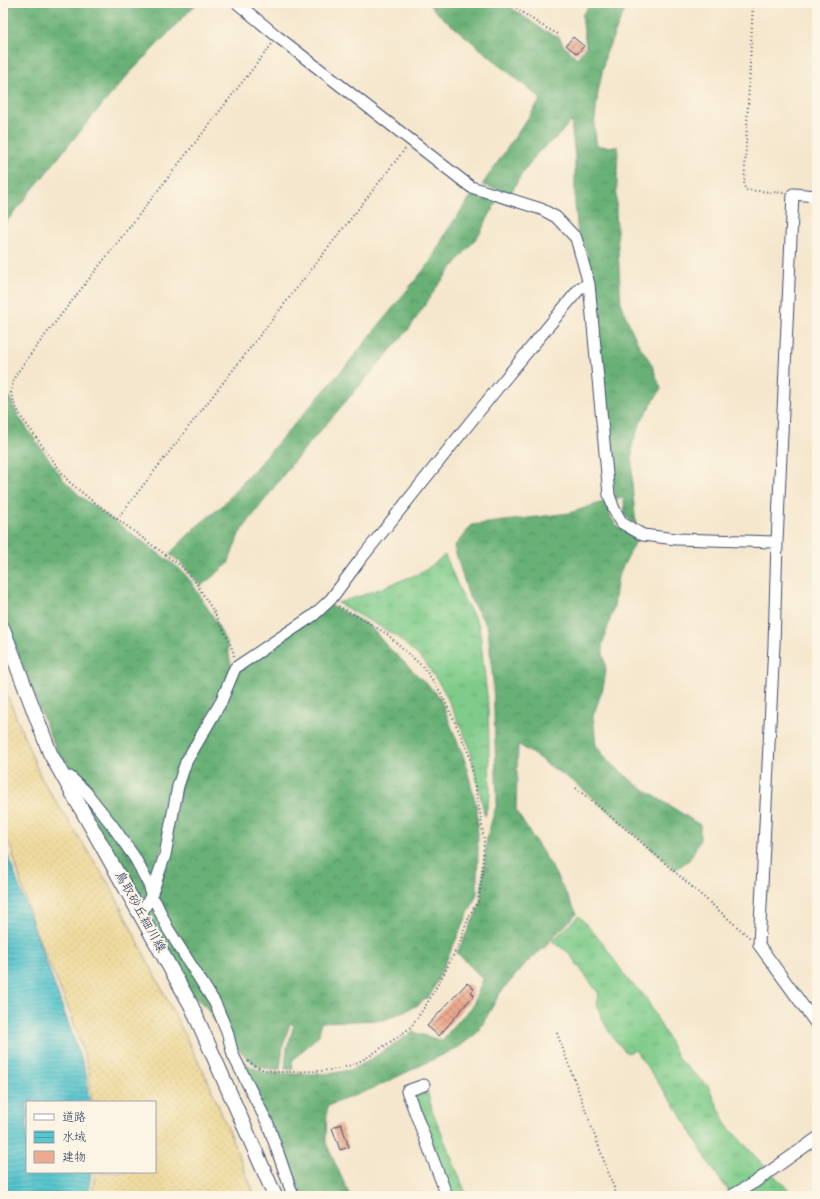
<svg xmlns="http://www.w3.org/2000/svg" width="820" height="1199" font-family="Mynerve,'Klee One',sans-serif">
  <style>
    .grass { fill: url(#grass-tufts); stroke: #4d7e74 }
    .forest { fill: url(#forest-crowns); stroke: #41706a }
    .sand { fill: url(#sand-dots); stroke: #84847e }
    .water { fill: url(#water-rules); stroke: #3a7a96 }
    .building { fill: url(#building-cross-hatch) }
    .lines { fill: none; stroke-linecap: round; stroke-linejoin: round }
    .minor-casing { stroke: #3c4b6f; stroke-width: 13 }
    .major-casing { stroke: #3c4b6f; stroke-width: 16 }
    .path { stroke: #3c4b6f; stroke-width: 2; stroke-dasharray: 1 3; stroke-linecap: butt }
    .minor { stroke: #fff; stroke-width: 11 }
    .major { stroke: #fff; stroke-width: 14 }
    .labels { text-anchor: middle; dominant-baseline: central; stroke-width: 4; stroke-linejoin: round; paint-order: stroke }
    .street-label { font-size: 13px; fill: #1b2f5e; stroke: #fcf5e5 }
  </style>
  <defs>
    <pattern id="grass-tufts" width="24" height="20" patternUnits="userSpaceOnUse"><rect width="24" height="20" fill="#7fcc8a"/><path d="M3 7l-1-3M5 7V3M7 7l1-3M15 17l-1-3M17 17v-4M19 17l1-3" fill="none" stroke="#67a674"/></pattern>
    <pattern id="forest-crowns" width="20" height="18" patternUnits="userSpaceOnUse"><rect width="20" height="18" fill="#67b076"/><path d="M2 6a3 3 0 1 1 6 0M12 15a3 3 0 1 1 6 0" fill="none" stroke="#549064"/></pattern>
    <pattern id="sand-dots" width="8" height="8" patternUnits="userSpaceOnUse"><rect width="8" height="8" fill="#eeda9e"/><path d="M2 2h.1M6 6h.1" fill="none" stroke="#ccbb8a" stroke-width="1.8" stroke-linecap="round"/></pattern>
    <pattern id="water-rules" width="6" height="5" patternUnits="userSpaceOnUse"><rect width="6" height="5" fill="#59c6ce"/><path d="M0 2.5h6" fill="none" stroke="#49a1aa"/></pattern>
    <pattern id="building-cross-hatch" width="8" height="8" patternUnits="userSpaceOnUse"><rect width="8" height="8" fill="#ecaa8f"/><path d="M0 0l8 8M0 8l8-8" fill="none" stroke="#be8b78"/></pattern>
  </defs>
  <rect width="100%" height="100%" fill="#fcf5e5"/>
  <filter id="ink" filterUnits="userSpaceOnUse"><feTurbulence type="fractalNoise" baseFrequency=".025" numOctaves="2"/><feDisplacementMap in="SourceGraphic" scale="8" xChannelSelector="R" yChannelSelector="G"/><feConvolveMatrix kernelMatrix="1 2 1 2 8 2 1 2 1" color-interpolation-filters="sRGB"/></filter>
  <filter id="wash" filterUnits="userSpaceOnUse"><feTurbulence type="fractalNoise" baseFrequency=".012" numOctaves="4" result="noise"/><feDisplacementMap in="SourceGraphic" scale="16" xChannelSelector="R" yChannelSelector="G"/><feGaussianBlur stdDeviation="0.9" result="paint"/><feColorMatrix in="noise" values="0 0 0 0 0 0 0 0 0 0 0 0 0 0 0 0 0 1.4 0 .05"/><feComposite in="paint" operator="in"/></filter>
  <g filter="url(#wash)">
    <rect width="100%" height="100%" fill="#f5e7cd"/>
    <!-- grass -->
    <path class="grass" d="M445,555L463,598L479,625L488,705L490,795L485,816L469,745L444,691L424,661L395,635L338,603L369,593L423,572Z
      M579,916L601,941L628,980L645,996L680,1061L708,1086L728,1127L768,1170L730,1193L712,1168L680,1113L635,1050L627,1053C610,1036 603,1024 596,1002L599,994L568,952L552,941Z
      M427,1090L432,1110L467,1196H449L413,1092Z
      M773,1174L787,1188L791,1196H738Z"/>
    <!-- forest -->
    <path class="forest" d="M3,3H197L128,75L84,126L3,226Z
      M427,3H505L543,30L559,37L564,46L577,58L586,47L582,15L592,3H628L606,53L598,92L594,128L597,146L618,147L616,211L621,305L637,342L651,363L661,389L641,421L632,445V484L636,526L625,516L624,500L622,498L616,499L615,497L591,267L587,253L578,234L575,204V158L571,121L558,136L538,152L521,175L511,193L482,185L541,99L442,17Z
      M471,189L480,194L484,199H487L490,198L498,199L480,233L436,288L409,329L294,461L239,534L228,564L201,586L179,561L169,554L197,526L222,506L345,367L430,262L447,231L469,199Z
      M3,387L8,395L19,417L63,479L80,496L180,569L190,580L215,620L227,644L231,665L230,675L202,728L169,821L151,886L68,773L51,738L3,615Z
      M606,501C608,520 621,532 637,539L618,576L614,606L602,646L606,671L603,688L593,716L596,745L606,759L637,785L700,825V840L689,860L675,870L578,785L518,744L516,811L550,864L577,914L555,935L546,946L526,963L500,993L478,1032L459,1047L374,1088L327,1106L326,1143L350,1196H295L234,1052L251,1067L266,1073L314,1074L334,1073L350,1070L365,1063L413,1032L443,1041L453,1026L472,1007L483,979L457,953L480,905L487,837L497,803L493,681L488,628L469,597L454,547L472,525L570,513Z
      M329,604L370,626L385,644L439,696L464,758L477,808L478,846L477,894L431,994L418,1005L384,1020L321,1022L319,1035L292,1061L293,1069H285L287,1048L294,1025L290,1023L283,1046L280,1069C275,1069 269,1069 263,1068C251,1064 241,1052 233,1043L156,899L185,771L239,671Z
      M77,785L103,816L149,890L145,899L142,901L139,900L83,802Z
      M152,900L201,983L222,1033L207,1008L191,994L152,924L149,914Z"/>
    <!-- sand -->
    <path class="sand" d="M3,685L41,778L110,886L209,1083L255,1196H92L95,1172H155V1102H92L89,1071L72,1017L34,928L11,848L3,837Z"/>
    <!-- water -->
    <path class="water" d="M3,846L6,850L86,1073L89,1102H27V1172H91L88,1196H3Z"/>
    <g id="blocks">
      <!-- building -->
      <path class="building" d="M573,37L584,46L577,54L566,45Z
        M467,983L474,989L471,992L474,995L439,1036L427,1026Z
        M341,1124L349,1147L340,1150L332,1128Z"/>
    </g>
  </g>
  <g filter="url(#ink)">
    <use href="#blocks" fill-opacity="0" stroke="#3c4b6f" stroke-width="1"/>
    <g class="lines">
      <defs>
        <path id="minor" d="M237,3L278,37L471,187L541,209L556,217L576,238L589,284
          M817,196L793,194L777,542L774,645L759,945L817,1025
          M70,777L85,791L112,825L135,858L150,887L151,896L156,903L168,929L215,1003L227,1031L233,1055L268,1124L293,1196
          M141,914L151,896L165,855L178,786L186,762L221,702L235,668L314,615L331,599L360,560L500,385L580,288L589,284L609,495L614,509L622,523L643,535L676,539L777,542
          M424,1085L407,1091L447,1196
          M731,1196L755,1182L817,1138"/>
        <path id="major" d="M3,629L50,753L191,1005L275,1196"/>
      </defs>
      <!-- minor casing -->
      <use href="#minor" class="minor-casing"/>
      <!-- major casing -->
      <use href="#major" class="major-casing"/>
      <!-- path -->
      <path class="path" d="M510,3L539,24L558,34
        M753,3L744,186L746,190L784,193
        M117,519L405,149
        M234,656L233,651L227,637L214,612L196,583L182,567L90,499L68,481L22,418L15,405L11,393L12,386L15,376L33,351L272,44
        M576,788L633,835L750,938
        M557,1033L617,1196
        M248,1061L253,1065L264,1070L279,1072L321,1071L338,1069L354,1064L368,1057L402,1034L411,1027L428,1002L447,968L458,946L469,916L478,901L482,876L484,840L480,812L469,754L452,716L440,691L424,668L387,634L361,618L338,606"/>
      <!-- minor -->
      <use href="#minor" class="minor"/>
      <!-- major -->
      <use href="#major" class="major"/>
    </g>
  </g>
  <g class="labels">
    <!-- street labels -->
    <g class="street-label">
      <text transform="translate(140 912) rotate(61)">鳥取砂丘細川線</text>
    </g>
  </g>
  <!-- margin -->
  <rect width="820" height="1199" fill="none" stroke="#fcf5e5" stroke-width="16"/>
  <!-- legend -->
  <rect x="26" y="1101" width="130" height="72" fill="#fcf5e5" stroke="#a2a6af"/>
  <rect x="34" y="1114" width="20" height="6" fill="#ffffff" stroke="#a2a6af"/>
  <text x="62" y="1121" font-size="12" fill="#1b2f5e">道路</text>
  <rect x="34" y="1131" width="20" height="12" fill="url(#water-rules)" stroke="#a2a6af"/>
  <text x="62" y="1141" font-size="12" fill="#1b2f5e">水域</text>
  <rect x="34" y="1151" width="20" height="12" fill="#ecaa8f" stroke="#a2a6af"/>
  <text x="62" y="1161" font-size="12" fill="#1b2f5e">建物</text>
</svg>
